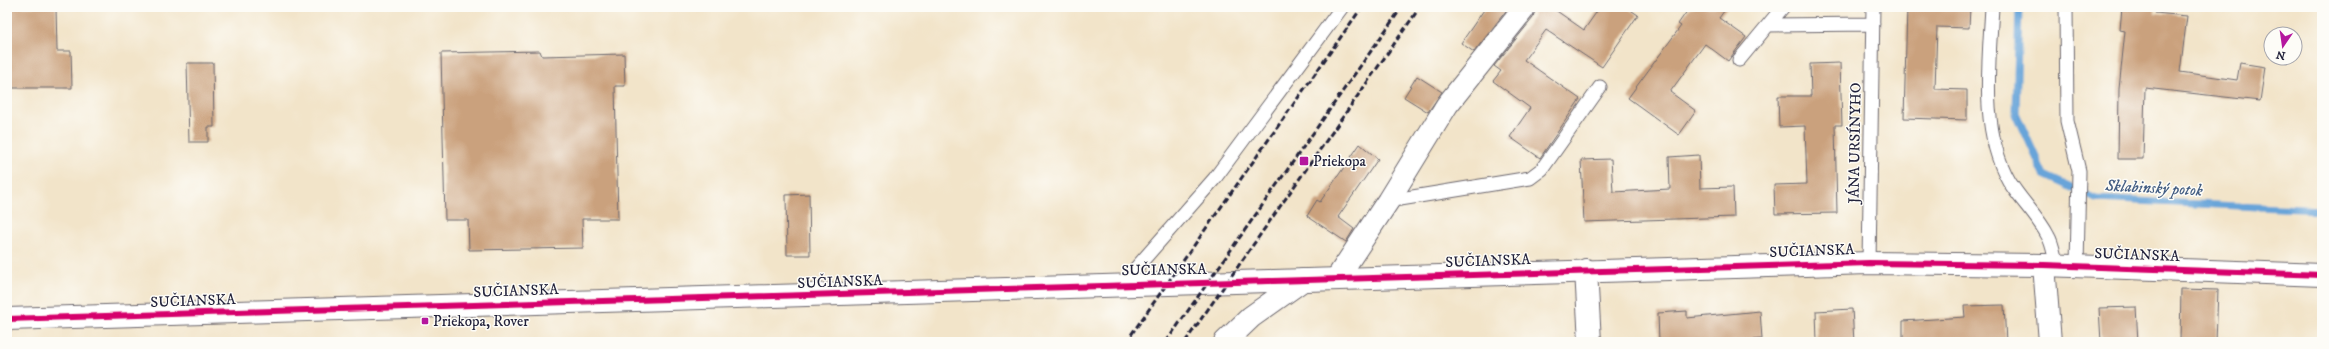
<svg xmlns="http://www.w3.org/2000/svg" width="2329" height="349" font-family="'IM FELL DW Pica',serif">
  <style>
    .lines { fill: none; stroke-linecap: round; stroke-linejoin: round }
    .stream { stroke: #68a4d9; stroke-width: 7 }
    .building { fill: #caa17d }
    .lane-casing { stroke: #6b666d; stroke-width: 15 }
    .street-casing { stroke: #6b666d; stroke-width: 24 }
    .secondary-casing { stroke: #6b666d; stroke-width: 24 }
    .lane { stroke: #fff; stroke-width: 13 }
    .street { stroke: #fff; stroke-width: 22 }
    .secondary { stroke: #fff; stroke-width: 22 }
    .rail { stroke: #22223b; stroke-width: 3; stroke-dasharray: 6 3; stroke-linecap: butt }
    .cycleway-casing { stroke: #fdfcf7; stroke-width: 8 }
    .cycleway { stroke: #d6006c; stroke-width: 6 }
    .poi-dot { fill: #b5179e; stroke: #fdfcf7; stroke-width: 1.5 }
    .labels { text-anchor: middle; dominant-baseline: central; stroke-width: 3; stroke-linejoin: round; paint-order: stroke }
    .street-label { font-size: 15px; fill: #22223b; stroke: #fdfcf7 }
    .poi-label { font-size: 15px; fill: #22223b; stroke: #fdfcf7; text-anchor: start }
    .water-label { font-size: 16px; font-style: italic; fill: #425c82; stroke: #fdfcf7 }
  </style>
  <rect width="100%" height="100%" fill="#fdfcf7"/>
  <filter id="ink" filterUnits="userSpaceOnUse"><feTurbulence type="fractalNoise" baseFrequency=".025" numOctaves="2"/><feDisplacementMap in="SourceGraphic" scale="8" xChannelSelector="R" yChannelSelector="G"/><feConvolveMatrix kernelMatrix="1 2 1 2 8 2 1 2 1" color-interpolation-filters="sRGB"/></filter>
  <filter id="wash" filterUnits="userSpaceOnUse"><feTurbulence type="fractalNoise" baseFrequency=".012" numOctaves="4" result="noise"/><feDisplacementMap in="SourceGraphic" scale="16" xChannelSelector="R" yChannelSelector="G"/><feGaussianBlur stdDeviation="0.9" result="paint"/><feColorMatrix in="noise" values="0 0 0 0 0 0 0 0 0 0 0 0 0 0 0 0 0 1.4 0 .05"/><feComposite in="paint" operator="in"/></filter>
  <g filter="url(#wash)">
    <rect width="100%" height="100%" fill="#f2e4c9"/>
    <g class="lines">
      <!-- stream -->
      <path class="stream" d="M2019,7L2016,113L2044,175L2096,199L2322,210"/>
    </g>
    <g id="blocks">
      <!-- building -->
      <path class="building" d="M7,7H56L57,51H71L72,88H7Z
        M1486,7H1509L1474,52L1461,43Z
        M1535,7H1551L1584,30L1600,7H1626L1638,15L1602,67L1546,30L1524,60L1580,99L1540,158L1510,137L1530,108L1493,81L1501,71L1494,66L1533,18Z
        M1690,7H1727L1719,18L1746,37L1728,61L1705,44L1670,92L1696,111L1679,135L1628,98L1681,26L1678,24Z
        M1907,7H1970L1969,28L1937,27L1935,89L1967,90V120L1904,118Z
        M2122,7H2156L2155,13L2187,16L2180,72L2237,80L2240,63L2265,67L2260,101L2145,88L2143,159H2118L2119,89L2125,31L2120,30Z
        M540,51L542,56L624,54L625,86H615L618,219H582L583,248L469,250L468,220H445L441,53Z
        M187,63H213L214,127H208V142H189Z
        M1840,63L1842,125H1835L1837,213L1775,214L1774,185L1807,184L1805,126L1779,127L1778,96H1811L1810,64Z
        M1417,76L1442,92L1428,112L1404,97Z
        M1360,144L1378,159L1338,217L1354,229L1346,242L1307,216L1317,200L1320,202Z
        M1699,155L1700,188L1733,187L1734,217L1584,222L1581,160L1611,159L1613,192L1670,189L1669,157Z
        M809,194L810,255H787L786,195Z
        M2181,289L2218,290L2216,342H2180Z
        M2004,305L2006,342H1903V321L1965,317L1964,306Z
        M2136,307L2138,342H2101L2099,308Z
        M1852,309L1854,342H1817L1816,311Z
        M1687,311V318L1760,311L1762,339L1728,342H1659L1658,313Z"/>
    </g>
  </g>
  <g filter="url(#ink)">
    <use href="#blocks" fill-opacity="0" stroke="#6b666d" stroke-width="1"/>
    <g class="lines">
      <defs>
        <path id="lane" d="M1992,7C1989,64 1980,130 2009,181C2020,200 2038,216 2048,236C2053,244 2054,256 2057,265
          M2066,7L2067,121L2079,171L2077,266
          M1768,25L1873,24
          M1739,60L1783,7
          M1388,201L1530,178L1542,169L1600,87
          M1869,263L1873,7
          M1122,284L1215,178L1342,7"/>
        <path id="street" d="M2044,265L2050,342
          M1586,270L1590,342
          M1337,278L1388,201L1447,105L1523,10
          M1225,342L1251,317L1303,280"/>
        <path id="secondary" d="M7,319L1869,263L2044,265L2322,275"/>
      </defs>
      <!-- lane casing -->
      <use href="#lane" class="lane-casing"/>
      <!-- street casing -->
      <use href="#street" class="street-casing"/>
      <!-- secondary casing -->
      <use href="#secondary" class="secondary-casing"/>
      <!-- lane -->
      <use href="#lane" class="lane"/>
      <!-- street -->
      <use href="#street" class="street"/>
      <!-- secondary -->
      <use href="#secondary" class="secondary"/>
      <!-- rail -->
      <path class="rail" d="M1126,342L1362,7
        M1166,342L1402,7
        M1185,342L1420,7"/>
      <defs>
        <path id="cycleway" d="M7,319L1869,263L2044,265L2322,275"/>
      </defs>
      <!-- cycleway casing -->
      <use href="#cycleway" class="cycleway-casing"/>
      <!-- cycleway -->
      <use href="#cycleway" class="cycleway"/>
    </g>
  </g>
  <!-- markers -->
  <g class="poi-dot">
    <rect x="1299" y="156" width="10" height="10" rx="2"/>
    <rect x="421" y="317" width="8" height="8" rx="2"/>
  </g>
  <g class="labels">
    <!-- street labels -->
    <g class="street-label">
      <text transform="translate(1855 143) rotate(-89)">JÁNA URSÍNYHO</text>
      <text transform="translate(1812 251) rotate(-2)">SUČIANSKA</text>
      <text transform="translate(2137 255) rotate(2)">SUČIANSKA</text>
      <text transform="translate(1488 261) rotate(-2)">SUČIANSKA</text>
      <text transform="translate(1164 270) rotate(-1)">SUČIANSKA</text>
      <text transform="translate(840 282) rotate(-2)">SUČIANSKA</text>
      <text transform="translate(516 291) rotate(-2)">SUČIANSKA</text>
      <text transform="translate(193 301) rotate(-2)">SUČIANSKA</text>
    </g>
    <!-- poi labels -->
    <g class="poi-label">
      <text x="1313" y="161">Priekopa</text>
      <text x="433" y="321">Priekopa, Rover</text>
    </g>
    <!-- water labels -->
    <g class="water-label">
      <text transform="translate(2154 188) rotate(3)">Sklabinský potok</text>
    </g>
  </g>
  <!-- margin -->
  <rect width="2329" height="349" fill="none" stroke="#fdfcf7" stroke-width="24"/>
  <!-- north arrow -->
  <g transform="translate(2283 46) rotate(193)"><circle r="19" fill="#fdfcf7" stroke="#a5a5ac"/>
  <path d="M0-3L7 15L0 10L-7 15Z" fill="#b5179e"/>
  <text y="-6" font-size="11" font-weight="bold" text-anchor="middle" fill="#22223b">N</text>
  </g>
</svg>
